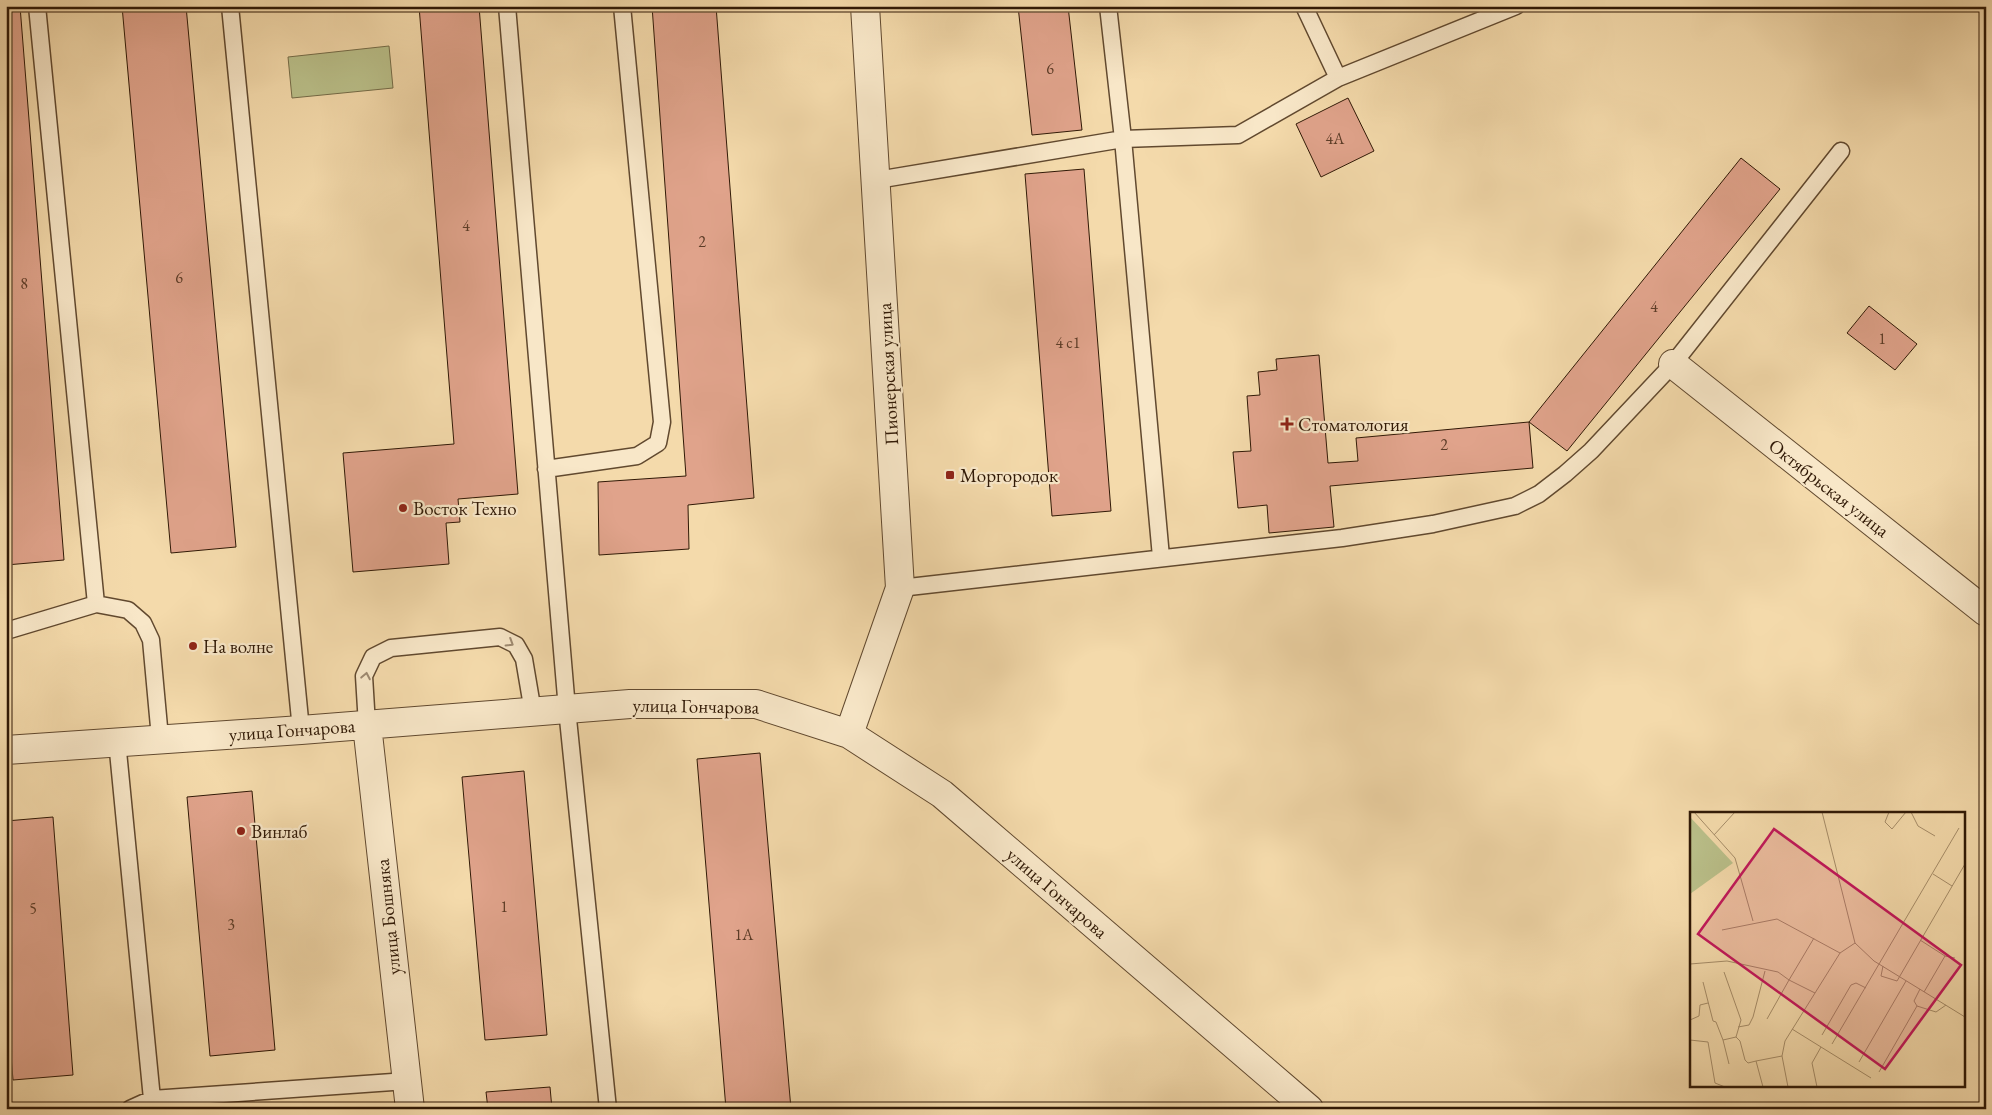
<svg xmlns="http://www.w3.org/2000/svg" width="1992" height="1115" font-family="'EB Garamond',serif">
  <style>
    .green { fill: #bac08a; stroke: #756c48 }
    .building { fill: #e0a38b; stroke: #301906 }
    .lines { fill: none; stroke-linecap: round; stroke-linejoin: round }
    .lane-casing { stroke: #61492f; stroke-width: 19 }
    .street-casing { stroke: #61492f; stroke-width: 30 }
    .lane { stroke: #f8e7c8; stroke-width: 16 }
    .street { stroke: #f8e7c8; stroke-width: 28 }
    .oneway { stroke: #9e8a71 }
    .poi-dot { fill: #8f2418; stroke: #f8e7c8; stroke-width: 2 }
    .labels { text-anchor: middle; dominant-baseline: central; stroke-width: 4.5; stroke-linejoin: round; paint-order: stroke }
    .number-label { font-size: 16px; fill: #5c3c27 }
    .street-label { font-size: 19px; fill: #301906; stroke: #f8e7c8 }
    .poi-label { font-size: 19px; fill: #301906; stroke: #f8e7c8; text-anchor: start }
    .inset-road { fill: none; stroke: #a68d69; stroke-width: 1 }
    .view { fill: #c2185b; fill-opacity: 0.15; stroke: #c2185b; stroke-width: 2.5 }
    .inset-edge { fill: none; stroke: #301906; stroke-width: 2.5 }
  </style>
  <rect width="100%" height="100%" fill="#f4daab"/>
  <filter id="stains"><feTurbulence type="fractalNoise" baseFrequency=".004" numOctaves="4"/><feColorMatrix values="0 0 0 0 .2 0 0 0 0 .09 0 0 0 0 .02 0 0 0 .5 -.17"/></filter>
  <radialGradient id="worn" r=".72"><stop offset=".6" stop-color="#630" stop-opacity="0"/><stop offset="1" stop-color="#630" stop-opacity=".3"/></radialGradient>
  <!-- green -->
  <path class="green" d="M389,46L393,88L292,98L288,57Z"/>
  <!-- building -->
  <path class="building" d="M6,6H20L64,560L6,565Z
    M122,6H186L236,547L171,553Z
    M419,6H479L518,494L458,499L460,522L446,523L449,564L353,572L343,453L454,444Z
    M652,6H716L754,498L688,505L689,549L599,555L598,482L686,476Z
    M1018,6H1068L1082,130L1032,135Z
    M1348,98L1374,151L1321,177L1296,124Z
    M1741,158L1780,189L1567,451L1529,422Z
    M1084,169L1111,511L1052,516L1025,174Z
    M1869,306L1917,344L1895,370L1847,333Z
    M1319,355L1328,463L1358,461L1356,438L1529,422L1533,468L1330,486L1334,527L1269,533L1267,505L1238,508L1233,452L1251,451L1247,396L1260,395L1258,372L1277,370L1276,359Z
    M760,753L791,1109H726L697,759Z
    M524,771L547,1035L485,1040L462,777Z
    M252,791L275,1050L210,1056L187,797Z
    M53,817L73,1075L13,1080L6,996V821Z
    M550,1087L552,1109H488L486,1092Z"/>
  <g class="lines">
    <defs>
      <path id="lane" d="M37,6L96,604
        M230,6L301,730
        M507,6L567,709L608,1109
        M1304,6L1338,78
        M877,180L1123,139L1108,6
        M546,469L637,456L658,443L662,422L622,6
        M1161,557L1123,139L1238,135L1338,78L1516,6
        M900,588L1342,538L1433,524L1515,506L1539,494L1565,474L1591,451L1673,364L1841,151
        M6,631L96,604L128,610L143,623L151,640L160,738
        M367,725L364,676L373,657L391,648L500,637L516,645L524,659L533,712
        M117,741L152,1099
        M130,1109L152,1099L407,1081"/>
      <path id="street" d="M1673,364L1986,612
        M367,725L410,1109
        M849,734L900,588L865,6
        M6,750L301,730L630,704H756L849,734L942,794L1309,1109"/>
    </defs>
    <!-- lane casing -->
    <use href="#lane" class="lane-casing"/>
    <!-- street casing -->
    <use href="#street" class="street-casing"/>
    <!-- lane -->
    <use href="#lane" class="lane"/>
    <!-- street -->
    <use href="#street" class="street"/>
  </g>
  <!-- one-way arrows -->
  <defs><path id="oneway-chevron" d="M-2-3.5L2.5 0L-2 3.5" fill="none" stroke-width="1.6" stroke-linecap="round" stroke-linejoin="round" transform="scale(1.25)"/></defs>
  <g class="oneway">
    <use href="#oneway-chevron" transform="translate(510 643) rotate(32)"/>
    <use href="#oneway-chevron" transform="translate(366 676) rotate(-79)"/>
  </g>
  <!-- markers -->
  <g class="poi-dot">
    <path d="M1284.5 416.5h5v5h5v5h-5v5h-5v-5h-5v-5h5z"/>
    <rect x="945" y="470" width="10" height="10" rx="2.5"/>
    <circle cx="403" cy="508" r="5"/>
    <circle cx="193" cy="646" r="5"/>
    <circle cx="241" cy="831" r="5"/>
  </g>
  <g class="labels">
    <!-- number labels -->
    <g class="number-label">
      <text x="1050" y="68">6</text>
      <text x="1335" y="138">4А</text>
      <text x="466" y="225">4</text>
      <text x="702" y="241">2</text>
      <text x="179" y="277">6</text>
      <text x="24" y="283">8</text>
      <text x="1654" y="306">4</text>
      <text x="1882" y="338">1</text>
      <text x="1068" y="342">4 с1</text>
      <text x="1444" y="444">2</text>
      <text x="504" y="906">1</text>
      <text x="33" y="908">5</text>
      <text x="231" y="924">3</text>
      <text x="744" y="934">1А</text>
    </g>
    <!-- street labels -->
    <g class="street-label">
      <text transform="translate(888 374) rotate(-93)">Пионерская улица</text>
      <text transform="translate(1829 488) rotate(38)">Октябрьская улица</text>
      <text transform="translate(696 706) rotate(1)">улица Гончарова</text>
      <text transform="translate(292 730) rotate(-4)">улица Гончарова</text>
      <text transform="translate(1057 893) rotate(41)">улица Гончарова</text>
      <text transform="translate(388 917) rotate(-96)">улица Бошняка</text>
    </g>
    <!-- poi labels -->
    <g class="poi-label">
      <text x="1298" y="424">Стоматология</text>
      <text x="960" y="475">Моргородок</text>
      <text x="413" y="508">Восток Техно</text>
      <text x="203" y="646">На волне</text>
      <text x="251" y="831">Винлаб</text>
    </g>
  </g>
  <!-- overview -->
  <g transform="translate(1690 812)">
    <rect width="275" height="275" fill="#f4daab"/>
    <path d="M0,5L43,51L0,82Z" fill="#bac08a"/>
    <path class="inset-road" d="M4,0L45,46L63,109M132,0L165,131L184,149L275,205M199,0L195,10L202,17L216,0M221,0L228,14L245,24M24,23L45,0M243,62L262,74M32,118L87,107L150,141M230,128L255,144L265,146M0,152L37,149L88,160L99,168L124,126M193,154L191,164L207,169L275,52M34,160L51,208L46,225M13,170L23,209L26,210L33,228M230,177L224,189L227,194L246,200L256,193M234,180L255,144M77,207L99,168L125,181M0,208L9,204L10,193L18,191M48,215L59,213L63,205L75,159M102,217L131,235L122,251L127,275M132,223L161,173L166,171L176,176M0,228L18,230L25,271L35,275M142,232L269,16M131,235L181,266M66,249L92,244M169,250L216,169M39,252L33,228L46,225L50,229L55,248L58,251L66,249L73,275M189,260L227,194M98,275L92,244L95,229L150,141L165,131"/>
    <path class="view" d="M84,17L271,153L195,257L8,122Z"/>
    <rect width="275" height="275" class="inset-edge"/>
  </g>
  <!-- margin -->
  <rect width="1992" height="1115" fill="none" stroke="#f4daab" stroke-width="25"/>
  <rect x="8" y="8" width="1977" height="1100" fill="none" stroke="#301906" stroke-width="2.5"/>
  <rect x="12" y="12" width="1967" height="1090" fill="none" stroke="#301906"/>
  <rect width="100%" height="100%" filter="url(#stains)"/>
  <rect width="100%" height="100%" fill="url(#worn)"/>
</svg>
